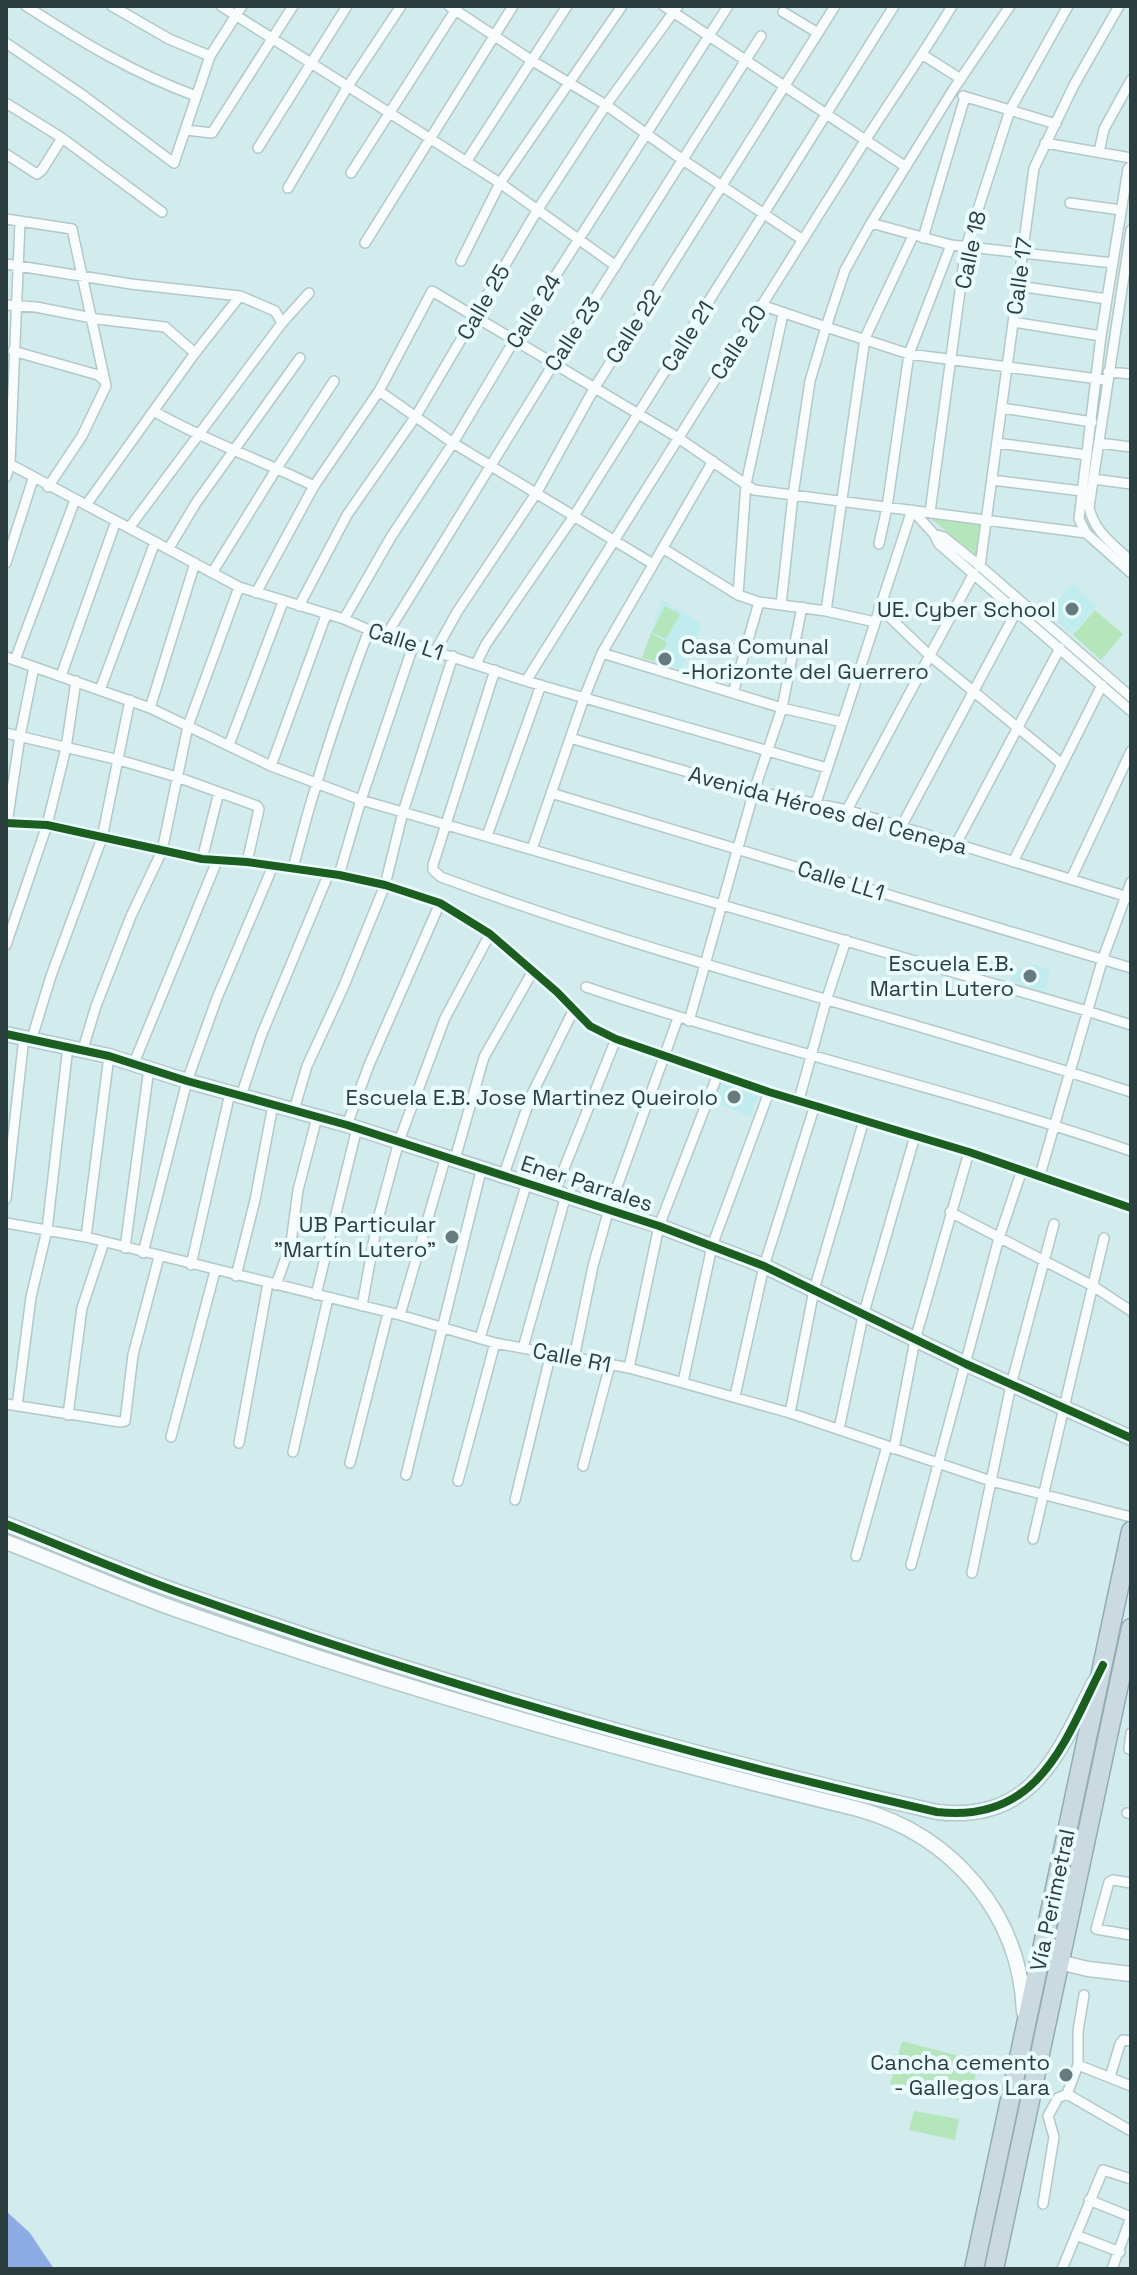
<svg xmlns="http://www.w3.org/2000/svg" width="1137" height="2275" font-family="'Space Grotesk',sans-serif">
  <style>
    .built { fill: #c1ecef }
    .green { fill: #b5e6bb }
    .water { fill: #8dace5 }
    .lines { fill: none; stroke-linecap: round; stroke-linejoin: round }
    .street-casing { stroke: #b3c8c9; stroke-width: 12 }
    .secondary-casing { stroke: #b3c8c9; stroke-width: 17 }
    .highway-casing { stroke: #93acb3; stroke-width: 21 }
    .street { stroke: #f8fcfc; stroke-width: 9 }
    .secondary { stroke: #f8fcfc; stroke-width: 14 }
    .highway { stroke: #cadae0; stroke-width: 18 }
    .cycleway-casing { stroke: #eafcfe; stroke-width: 13 }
    .cycleway { stroke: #1b5e20; stroke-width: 8 }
    .poi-dot { fill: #667b7d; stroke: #eafcfe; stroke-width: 3 }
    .labels { text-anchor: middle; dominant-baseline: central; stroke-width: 8; stroke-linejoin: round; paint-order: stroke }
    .street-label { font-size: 22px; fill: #2c3f40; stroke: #eafcfe }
    .poi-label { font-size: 22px; fill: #2c3f40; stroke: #eafcfe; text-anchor: end }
  </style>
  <rect width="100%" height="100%" fill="#d2ebed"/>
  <!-- built -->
  <path class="built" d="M1073,584L1096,607L1072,634L1046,612Z
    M662,599L702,625L681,671L668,665L672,656L662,652L667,642L651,633Z
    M1033,964L1051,970L1044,992L1010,981L1014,967L1030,971Z
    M717,1079L758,1095L750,1117L709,1100Z"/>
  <!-- green -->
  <path class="green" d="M931,519L982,524L978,556Z
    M665,606L680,614L666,639L652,632Z
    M1095,610L1123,634L1101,660L1073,635Z
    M651,633L667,642L658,662L642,658Z
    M902,2041L979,2061L969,2103L890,2084Z
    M914,2111L959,2119L955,2140L909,2130Z"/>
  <!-- water -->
  <path class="water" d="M6,2211L30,2233L54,2269H6Z"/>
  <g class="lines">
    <defs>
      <path id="street" d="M26,6C82,42 133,73 196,96
        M112,6L169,39L210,56
        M221,6L500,183L616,266
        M449,6L531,60L606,105L683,160L803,240
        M664,6L906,167
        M783,12L818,33
        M6,43L84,96L174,163L210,56L242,6
        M923,55L961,79
        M963,96L1056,124
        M6,103L62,138L162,212
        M186,130L212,133L293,6
        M1045,143L1131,158
        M258,148L347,6
        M1099,152L1104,129L1131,80
        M6,154L37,174L42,170L62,138
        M466,162L567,6
        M1131,166L1128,169L1101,336L1079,519L1086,533L1131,573
        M351,173L458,6
        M288,188L348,86L401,6
        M1070,203L1121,210
        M6,219L72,229L106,386L82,436L48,487
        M871,223L951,245L1113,263
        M1131,230L1089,507C1094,532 1113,544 1131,561
        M923,238L965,97
        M365,243L513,6
        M461,261L500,183L622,6
        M6,264L131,284L240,296L275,311L282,323
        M1018,286L1107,299
        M6,305L36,307L97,319L165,327L195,353
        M761,305L826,327L845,270L871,223L953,90L1010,6
        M1013,322L1101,336
        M13,351L98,375L105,381
        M1108,372L1131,374
        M379,391L453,443L653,564
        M1002,408L1092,422
        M155,412C206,441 261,460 314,486
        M997,443L1087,455
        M1099,443L1131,447
        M6,462L239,587L344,619L369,630L526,681L827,768
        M6,477L10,464L20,222
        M1093,479L1131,484
        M992,480L1082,491
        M86,505L195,353L240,296
        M930,512L966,247L1010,110L1068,6
        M129,528L282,323L309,293
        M934,534L944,537L980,566L1131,697
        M879,544L887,507L909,354L951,245
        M169,548L196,503L300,358
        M664,549L738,595L759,602L826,611L875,622
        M6,563L33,479
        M980,566L1034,168L1074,85L1119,6
        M212,573L277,468L334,381
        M256,593L314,486L379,391L432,291L677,437L754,490L1086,533
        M738,595L746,484L783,314
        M781,605L793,495L810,381L826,327L909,354L1106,380
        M299,606L347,515L416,416L538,209L606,105L678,6
        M879,607L929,655L1062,764
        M826,611L865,338L913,236
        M344,619L391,537L453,443L515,339L728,6
        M387,634L554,363L761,36
        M436,650L457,612L537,492L595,387L835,6
        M602,653L782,708L842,722
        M6,657L150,708L271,766L361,800L1087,1011L1131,1025
        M15,660L75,500
        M476,664L486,644L574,516L894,6
        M495,670L433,865V870L441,877C667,961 902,1016 1131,1092
        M61,676L116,521
        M526,681C637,501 751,323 863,144C892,98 924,53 952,6
        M100,690L155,542
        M733,693L759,602
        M150,708L195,563
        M6,733L119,760L177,777L257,806L259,809L247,862
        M570,738L754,791L847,810L1131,898
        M229,745L283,602
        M271,766L326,615
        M551,793L1131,968
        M816,803L912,510L934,534L939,544L1131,711
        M847,810L974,573
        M6,823L47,825L202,859L247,862L339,875L385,885L440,903L490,934L557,992L590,1026L616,1039L769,1092L969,1152L1131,1208
        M7,823L20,736L34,667
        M901,827L1017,610
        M487,836L541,685
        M956,844L1060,648
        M532,849L584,698L602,653L713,461
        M202,859L219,792
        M1013,862L1102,685
        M293,868C314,786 339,708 369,630
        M339,875L361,800L414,643
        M1071,879L1131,751
        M6,945L47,825L66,748L76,681
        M586,987C766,1048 952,1089 1131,1151
        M689,1021L754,791L782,708L802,607
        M32,1038L51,976L102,838L130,700
        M83,1049L96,1006L131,916L162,851L188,726L239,587
        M134,1063L217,861
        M241,1096L261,1036L329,873
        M799,1100L826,1001L846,940
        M294,1110L307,1066L343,988L385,885L403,812L453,656
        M347,1125L369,1065L440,903
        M455,1159L484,1057L533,971
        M504,1174L531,1096L574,1009
        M1040,1175L1103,958L1131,882
        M555,1191L616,1039
        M6,1199L24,1037
        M950,1212L1093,1286L1131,1311
        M6,1223L86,1237L400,1315L495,1343L629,1368L669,1379L790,1413L991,1481L1131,1517
        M86,1237L109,1056
        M125,1248L149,1068
        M143,1253L187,1081L217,998L273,866
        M191,1265L230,1093
        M236,1276L255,1200L273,1105
        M276,1285L291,1243L298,1190L317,1117
        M316,1295L357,1128
        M362,1306L377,1223L399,1141L445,1018L490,934
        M400,1315L446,1156
        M480,1338L527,1182
        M523,1348L566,1195
        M574,1358L593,1266L609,1209L678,1018
        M629,1368L659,1226L718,1074
        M683,1382L712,1246L769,1092
        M735,1396L764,1266L815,1105
        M6,1404L120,1422L125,1421L133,1355L159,1257
        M17,1406L31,1297L47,1230L68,1046
        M790,1413L814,1290L864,1120
        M68,1415L82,1308L104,1242
        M839,1429L863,1316L915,1136
        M171,1437L215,1271
        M239,1443L268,1283
        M894,1449L915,1340L969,1152
        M293,1452L328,1298
        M350,1463L388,1313
        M583,1466L610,1365
        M406,1475L482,1167
        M458,1481L495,1343
        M515,1500L551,1353
        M1033,1539L1104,1238
        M856,1556L887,1446
        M911,1565L999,1238L1022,1170
        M972,1573L1011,1385L1054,1224
        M1131,1733L1129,1749L1131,1750
        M1127,1813L1131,1814
        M1131,1883L1113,1880L1109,1882L1096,1929L1131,1935
        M1084,1995L1078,2031V2065L1067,2094L1131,2131
        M1078,2065L1131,2086
        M1110,2077L1120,2044L1123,2040L1131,2041
        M1089,2200L1131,2217
        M1043,2204L1054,2137L1048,2116L1058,2098L1067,2094
        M1076,2235L1120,2252
        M1062,2269L1103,2170L1131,2179
        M1112,2269L1131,2217"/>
      <path id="secondary" d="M6,1034L109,1056L187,1081L347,1125L659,1226L764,1266L966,1364L1131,1438
        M6,1524C64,1547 122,1572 181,1593C428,1680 681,1754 937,1812C1033,1823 1058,1754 1094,1683
        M6,1542C66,1565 125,1592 186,1613C406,1690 631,1754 858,1809C952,1835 1020,1913 1024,2012
        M1059,1962L1088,1969L1131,1974"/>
      <path id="highway" d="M974,2269L1131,1531
        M994,2269L1131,1628"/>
    </defs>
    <!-- street casing -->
    <use href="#street" class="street-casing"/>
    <!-- secondary casing -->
    <use href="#secondary" class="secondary-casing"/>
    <!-- highway casing -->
    <use href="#highway" class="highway-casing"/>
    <!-- street -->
    <use href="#street" class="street"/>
    <!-- secondary -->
    <use href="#secondary" class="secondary"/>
    <!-- highway -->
    <use href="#highway" class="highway"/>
    <defs>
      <path id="cycleway" d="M6,823L47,825L202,859L247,862L339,875L385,885L440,903L490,934L557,992L590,1026L616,1039L769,1092L969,1152L1131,1208
        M6,1034L109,1056L187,1081L347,1125L659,1226L764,1266L966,1364L1131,1438
        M6,1524C64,1547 122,1572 181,1593C428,1680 681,1754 937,1812C1040,1824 1065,1740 1103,1665"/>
    </defs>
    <!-- cycleway casing -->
    <use href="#cycleway" class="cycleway-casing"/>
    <!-- cycleway -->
    <use href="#cycleway" class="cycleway"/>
  </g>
  <!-- markers -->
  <g class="poi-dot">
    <circle cx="1072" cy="609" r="8"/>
    <circle cx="665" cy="659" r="8"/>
    <circle cx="1030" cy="976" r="8"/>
    <circle cx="734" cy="1097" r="8"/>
    <circle cx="452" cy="1237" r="8"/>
    <circle cx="1066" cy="2075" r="8"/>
  </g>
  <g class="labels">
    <!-- street labels -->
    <g class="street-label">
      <text transform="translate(970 250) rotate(-78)">Calle 18</text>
      <text transform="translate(1019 276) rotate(-82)">Calle 17</text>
      <text transform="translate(483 302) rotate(-60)">Calle 25</text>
      <text transform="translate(533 311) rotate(-58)">Calle 24</text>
      <text transform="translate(633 326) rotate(-58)">Calle 22</text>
      <text transform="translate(572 334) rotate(-57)">Calle 23</text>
      <text transform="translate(687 336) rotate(-58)">Calle 21</text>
      <text transform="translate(738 342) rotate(-57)">Calle 20</text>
      <text transform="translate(406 641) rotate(18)">Calle L1</text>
      <text transform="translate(828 810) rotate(15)">Avenida Héroes del Cenepa</text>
      <text transform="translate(841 880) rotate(17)">Calle LL1</text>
      <text transform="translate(587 1183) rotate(18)">Ener Parrales</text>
      <text transform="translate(572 1357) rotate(11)">Calle R1</text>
      <text transform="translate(1052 1900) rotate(-78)">Vía Perimetral</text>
    </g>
    <!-- poi labels -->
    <g class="poi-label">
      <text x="1056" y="609">UE. Cyber School</text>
      <text x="681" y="646" text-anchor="start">Casa Comunal<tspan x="681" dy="25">-Horizonte del Guerrero</tspan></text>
      <text x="1014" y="963">Escuela E.B.<tspan x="1014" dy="25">Martin Lutero</tspan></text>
      <text x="718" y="1097">Escuela E.B. Jose Martinez Queirolo</text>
      <text x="436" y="1224">UB Particular<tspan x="436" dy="25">"Martín Lutero"</tspan></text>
      <text x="1050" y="2062">Cancha cemento<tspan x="1050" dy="25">- Gallegos Lara</tspan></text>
    </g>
  </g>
  <!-- border -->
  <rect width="1137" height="2275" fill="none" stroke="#2c3f40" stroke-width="16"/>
</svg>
